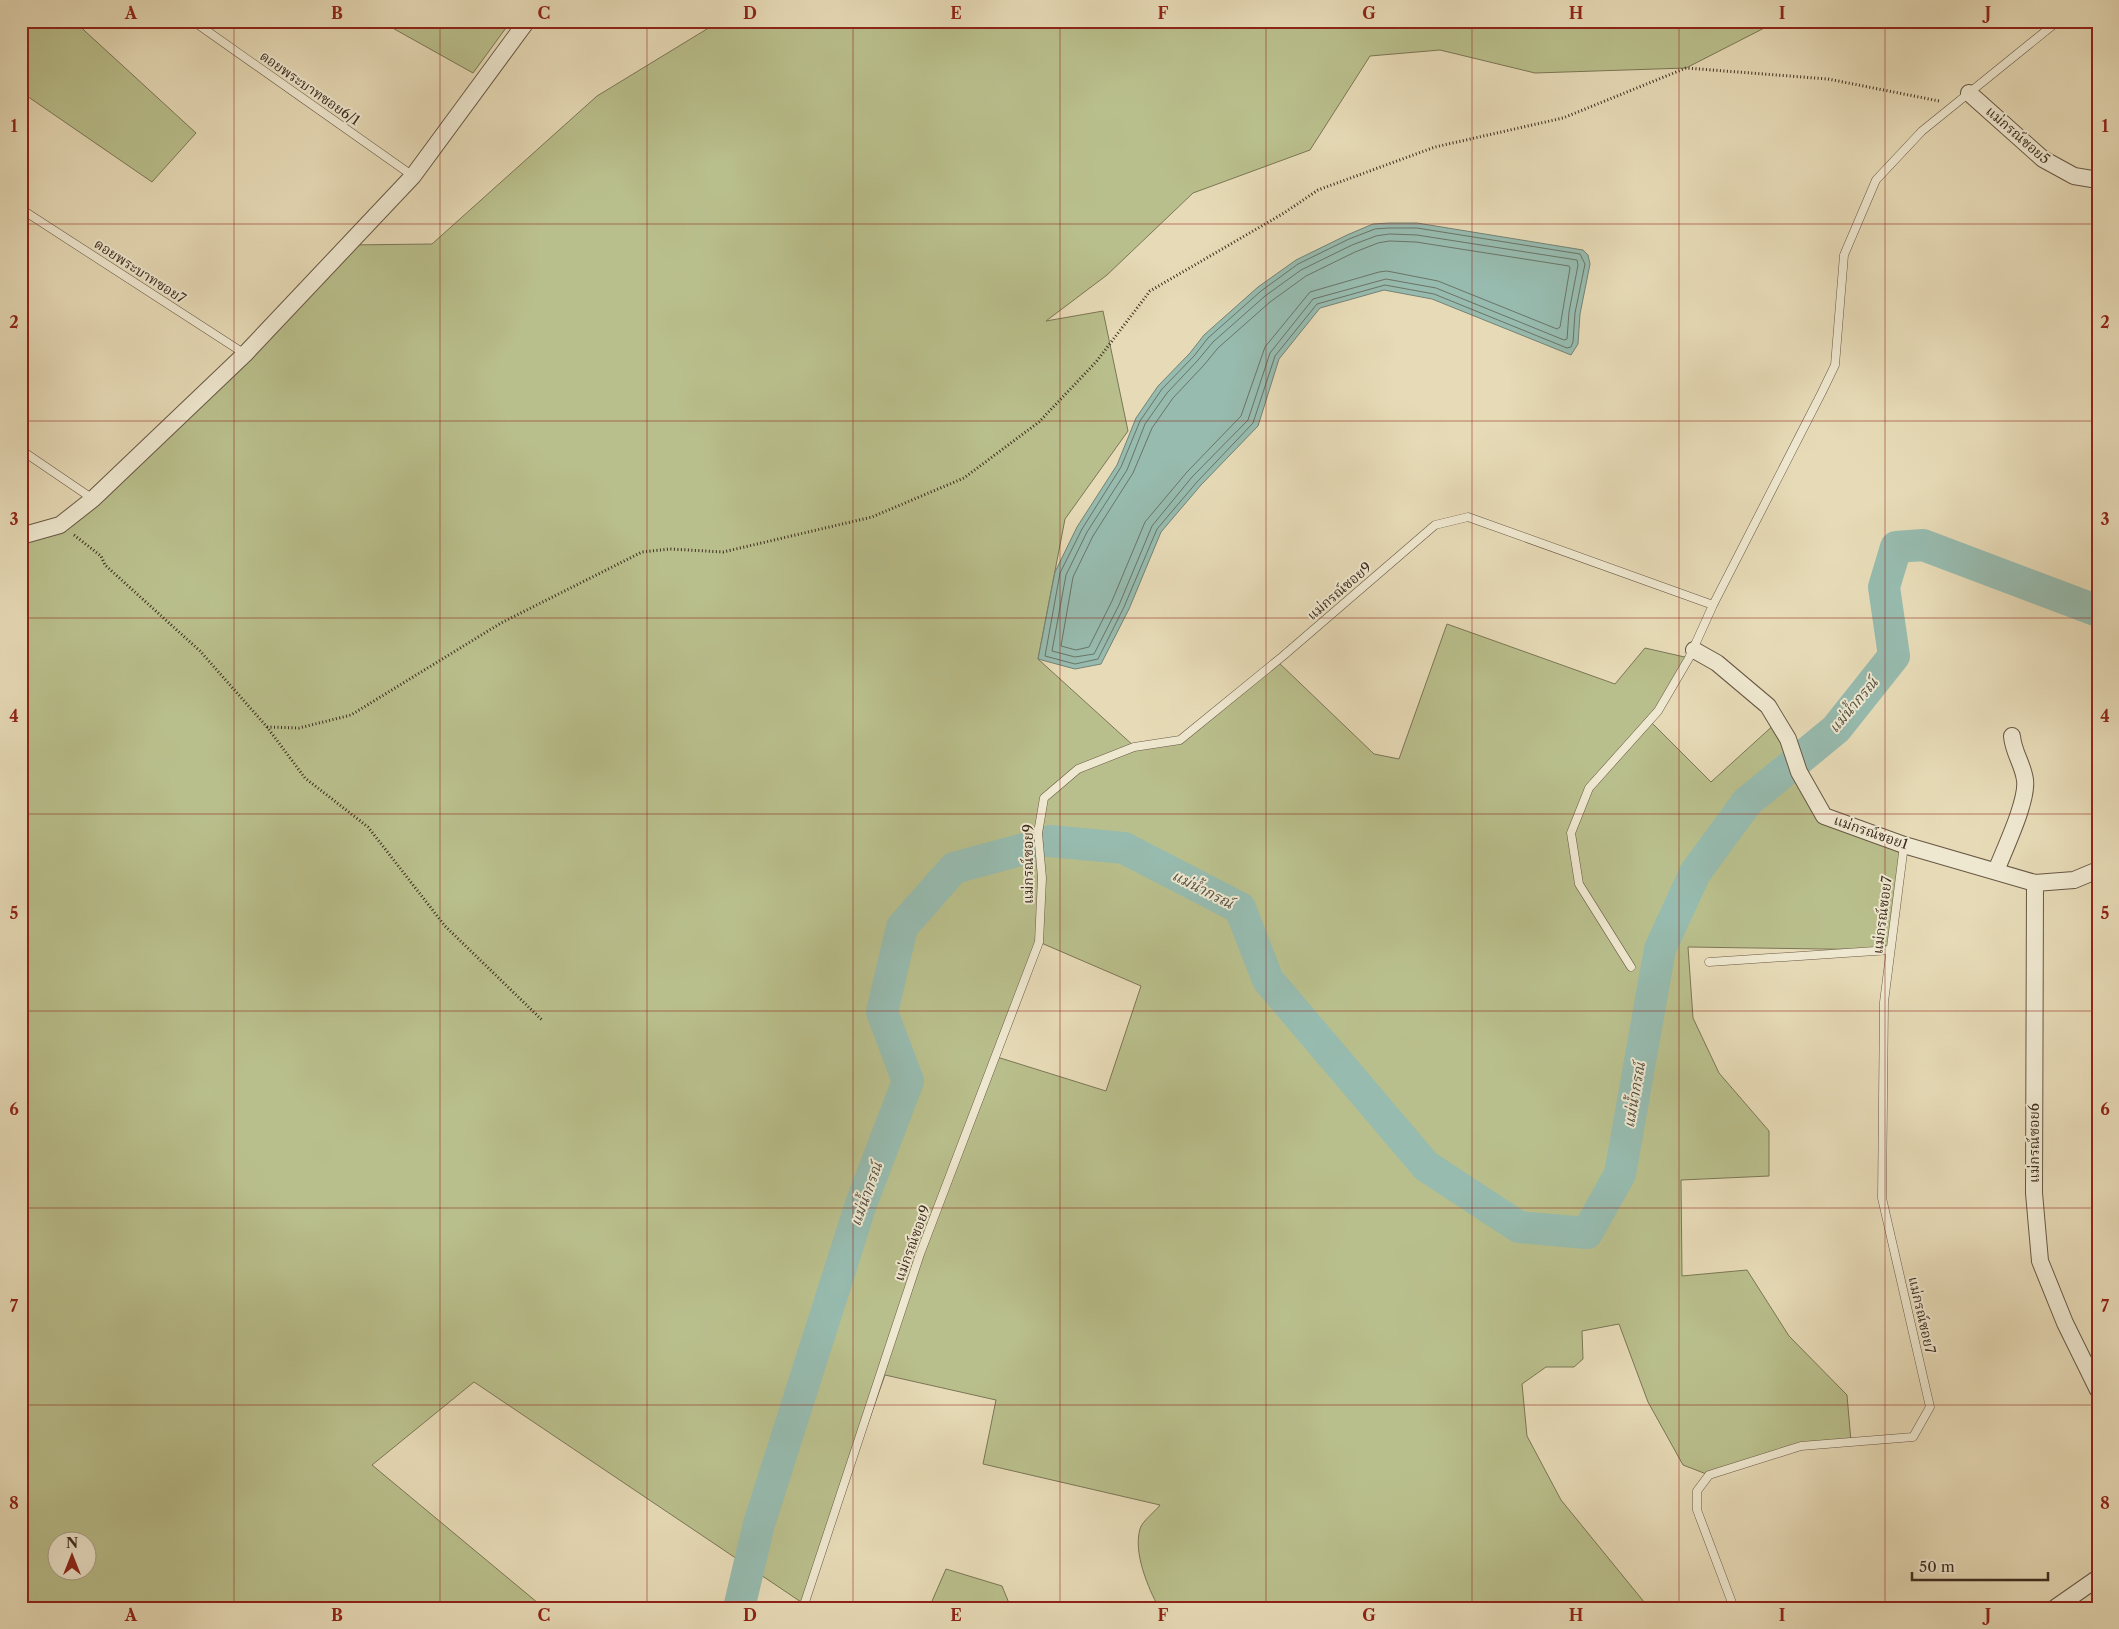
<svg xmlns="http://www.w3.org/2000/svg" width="2119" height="1629" font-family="'Libre Caslon Text','Noto Serif Thai',serif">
<rect width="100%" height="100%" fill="#e7dbb7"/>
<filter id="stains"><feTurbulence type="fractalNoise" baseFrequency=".004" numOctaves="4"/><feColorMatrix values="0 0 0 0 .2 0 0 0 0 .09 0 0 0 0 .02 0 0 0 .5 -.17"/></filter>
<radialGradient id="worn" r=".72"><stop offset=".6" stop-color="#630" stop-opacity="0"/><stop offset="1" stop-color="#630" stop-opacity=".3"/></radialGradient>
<path fill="#b9bf8c" stroke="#7b7656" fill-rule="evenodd" d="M21 21H74L196 133 152 182 24 94 21 96Z
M380 21H511L473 73Z
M720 21H1778L1686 68 1535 73 1440 50 1370 56 1310 150 1193 193 1107 275 1046 321 1103 311 1128 431 1065 519 1038 659 1135 747 1180 740 1277 661 1374 754 1399 759 1447 624 1615 684 1645 648 1689 658 1650 721 1711 782 1777 722 1822 818 1904 845 1890 950 1688 947 1693 1018 1719 1073 1769 1131V1176L1681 1180 1682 1276 1747 1270 1789 1336 1847 1395 1851 1442 1801 1446 1709 1475 1683 1465 1648 1402 1619 1324 1582 1331 1583 1359 1574 1367H1546L1522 1384 1527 1436 1561 1500 1649 1608H1159C1148 1588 1133 1552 1140 1529 1142 1521 1155 1512 1160 1505L983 1464 996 1400 885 1375 804 1604 474 1382 372 1465 544 1608H21V538L60 525 348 245 432 244 597 96ZM1039 942 1141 986 1106 1091 997 1057ZM58 1542H88V1572H58Z
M946 1569 1002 1586 1011 1608H929Z"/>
<path fill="#97bbaf" stroke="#738275" d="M1389 223H1417L1583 250 1588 255 1590 264 1580 314 1578 344 1571 355 1432 299 1384 290 1320 308 1279 359 1258 426 1201 485 1161 532 1129 609 1101 664 1075 669 1038 659 1055 572 1077 527 1117 465 1136 418 1158 386 1190 353 1204 335 1258 287 1296 260 1347 235 1373 224Z"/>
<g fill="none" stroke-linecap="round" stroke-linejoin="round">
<path stroke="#6a7467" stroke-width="1" d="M1389 228H1417L1580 254 1585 264 1575 313 1573 342 1571 347 1567 348 1434 294 1385 285 1317 304 1275 356 1253 423 1197 482 1157 529 1124 607 1098 659 1075 664 1045 656 1060 573 1082 529 1121 467 1140 421 1162 389 1194 356 1208 338 1261 291 1298 264 1349 239 1375 229Z
M1390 234 1417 235 1577 260 1578 265 1569 312 1567 339 1564 340 1436 288 1386 279 1313 299 1270 353 1248 420 1192 477 1152 526 1119 605 1094 654 1075 657 1052 651 1066 575 1087 532 1127 470 1145 424 1167 393 1198 360 1213 342 1265 296 1301 270 1352 245 1376 236Z
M1390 241 1416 242 1569 266 1570 268 1560 327 1557 329 1438 281 1387 271 1379 272 1310 292 1265 347 1241 416 1187 472 1145 522 1112 601 1089 647 1076 650 1061 646 1073 577 1093 536 1133 473 1152 428 1173 398 1204 365 1218 348 1270 302 1306 276 1355 252 1378 243Z"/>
<path stroke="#97bbaf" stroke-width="32" d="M1050 841 1124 848 1240 908 1268 980 1426 1166 1519 1227 1587 1233 1620 1174 1660 949 1695 873 1747 802 1836 729 1894 656 1884 587 1896 547 1923 545 2098 611
M739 1608 759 1524 861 1204 908 1081 882 1012 902 927 954 868 1024 849"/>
<defs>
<path id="service" d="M193 21 413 176
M21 209 245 354
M21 450 93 499
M1709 962 1890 950
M1631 967 1579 884 1571 833 1589 788 1658 711 1689 658 1713 605 1822 392 1835 365 1844 255 1876 180 1922 131 2058 21
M541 1606 544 1608
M803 1608 920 1254 1039 942 1042 878 1038 833 1044 798 1078 769 1134 747 1180 740 1283 656 1435 525 1468 517 1713 605
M1734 1608 1697 1510V1491L1709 1475 1801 1446 1913 1437 1930 1407 1882 1198 1884 1002 1904 845"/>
<path id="minor" d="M1969 93 2043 159 2074 176 2098 180
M21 536 60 525 93 499 245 354 413 176 527 21
M1694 650 1717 663 1768 706 1788 739 1799 772 1824 816 1904 845 2035 883 2074 880 2098 870
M1996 871C2004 850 2028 801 2025 780 2023 764 2013 752 2012 736
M2035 883 2034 1193 2040 1261 2065 1323 2098 1390
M2055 1608 2098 1578"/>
</defs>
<use href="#service" stroke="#685845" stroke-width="9"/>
<use href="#minor" stroke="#685845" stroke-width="18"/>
<path stroke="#3d2c1f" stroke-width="3" stroke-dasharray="1 2.5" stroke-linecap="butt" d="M74 535 101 556 105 565 200 651 267 727 305 778 368 827 445 926 542 1020
M267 727 299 728 351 715 501 623 642 552 670 549 723 552 872 517 964 478 1039 422 1096 362 1150 291 1284 213 1318 190 1435 147 1563 118 1686 68 1828 79 1939 101"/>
<use href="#service" stroke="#efe8d0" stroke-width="8"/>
<use href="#minor" stroke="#efe8d0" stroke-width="16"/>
</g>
<path fill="none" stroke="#8f2418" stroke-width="1" stroke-opacity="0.55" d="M234 21V1608M440 21V1608M647 21V1608M853 21V1608M1060 21V1608M1266 21V1608M1472 21V1608M1679 21V1608M1885 21V1608M21 224H2098M21 421H2098M21 618H2098M21 814H2098M21 1011H2098M21 1208H2098M21 1405H2098"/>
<g text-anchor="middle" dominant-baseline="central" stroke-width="4" stroke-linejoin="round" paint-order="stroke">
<g font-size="14" fill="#3d2c1f" stroke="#efe8d0">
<text transform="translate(310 88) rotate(35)">ดอยพระบาทซอย6/1</text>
<text transform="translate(2018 135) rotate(41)">แม่กรณ์ซอย5</text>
<text transform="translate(140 271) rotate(33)">ดอยพระบาทซอย7</text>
<text transform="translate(1339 591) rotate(-41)">แม่กรณ์ซอย9</text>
<text transform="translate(1871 832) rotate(19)">แม่กรณ์ซอย1</text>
<text transform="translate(1028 864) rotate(-90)">แม่กรณ์ซอย9</text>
<text transform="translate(1882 915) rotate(-83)">แม่กรณ์ซอย7</text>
<text transform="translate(2034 1143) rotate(-90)">แม่กรณ์ซอย6</text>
<text transform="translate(912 1243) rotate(-70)">แม่กรณ์ซอย9</text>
<text transform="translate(1922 1315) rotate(77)">แม่กรณ์ซอย7</text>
</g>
<g font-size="15" font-style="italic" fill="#545043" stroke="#efe8d0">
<text transform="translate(1853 705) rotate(-50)">แม่น้ำกรณ์</text>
<text transform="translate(1203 889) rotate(27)">แม่น้ำกรณ์</text>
<text transform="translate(1634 1095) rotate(-80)">แม่น้ำกรณ์</text>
<text transform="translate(866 1194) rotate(-70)">แม่น้ำกรณ์</text>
</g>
</g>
<rect width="2119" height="1629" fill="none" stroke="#e7dbb7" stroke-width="55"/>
<g transform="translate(72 1556)"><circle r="24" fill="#efe8d0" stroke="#a89d89"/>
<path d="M0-4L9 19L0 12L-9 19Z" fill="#8f2418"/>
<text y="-8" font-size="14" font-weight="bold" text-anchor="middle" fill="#3d2c1f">N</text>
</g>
<path d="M1912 1572v8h136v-8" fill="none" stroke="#3d2c1f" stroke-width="2.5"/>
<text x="1919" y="1572" font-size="15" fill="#3d2c1f" stroke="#efe8d0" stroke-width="4" paint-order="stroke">50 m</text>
<rect x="28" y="28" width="2064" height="1574" fill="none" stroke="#8f2418" stroke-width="2"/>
<g font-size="16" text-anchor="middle" font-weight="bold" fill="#8f2418">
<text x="131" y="19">A</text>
<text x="337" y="19">B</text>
<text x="544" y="19">C</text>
<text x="750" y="19">D</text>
<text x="956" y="19">E</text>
<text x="1163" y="19">F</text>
<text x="1369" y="19">G</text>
<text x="1576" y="19">H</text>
<text x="1782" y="19">I</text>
<text x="1988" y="19">J</text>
<text x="14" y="132">1</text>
<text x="2105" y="132">1</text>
<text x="14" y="328">2</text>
<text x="2105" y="328">2</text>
<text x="14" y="525">3</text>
<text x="2105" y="525">3</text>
<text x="14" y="722">4</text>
<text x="2105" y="722">4</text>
<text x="14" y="919">5</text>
<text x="2105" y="919">5</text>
<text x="14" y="1115">6</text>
<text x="2105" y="1115">6</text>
<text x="14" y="1312">7</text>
<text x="2105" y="1312">7</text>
<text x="14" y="1509">8</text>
<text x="2105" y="1509">8</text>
<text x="131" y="1621">A</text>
<text x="337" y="1621">B</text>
<text x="544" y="1621">C</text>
<text x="750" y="1621">D</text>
<text x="956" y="1621">E</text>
<text x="1163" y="1621">F</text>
<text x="1369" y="1621">G</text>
<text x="1576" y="1621">H</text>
<text x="1782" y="1621">I</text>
<text x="1988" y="1621">J</text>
</g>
<rect width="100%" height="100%" filter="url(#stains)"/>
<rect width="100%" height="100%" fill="url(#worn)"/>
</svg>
